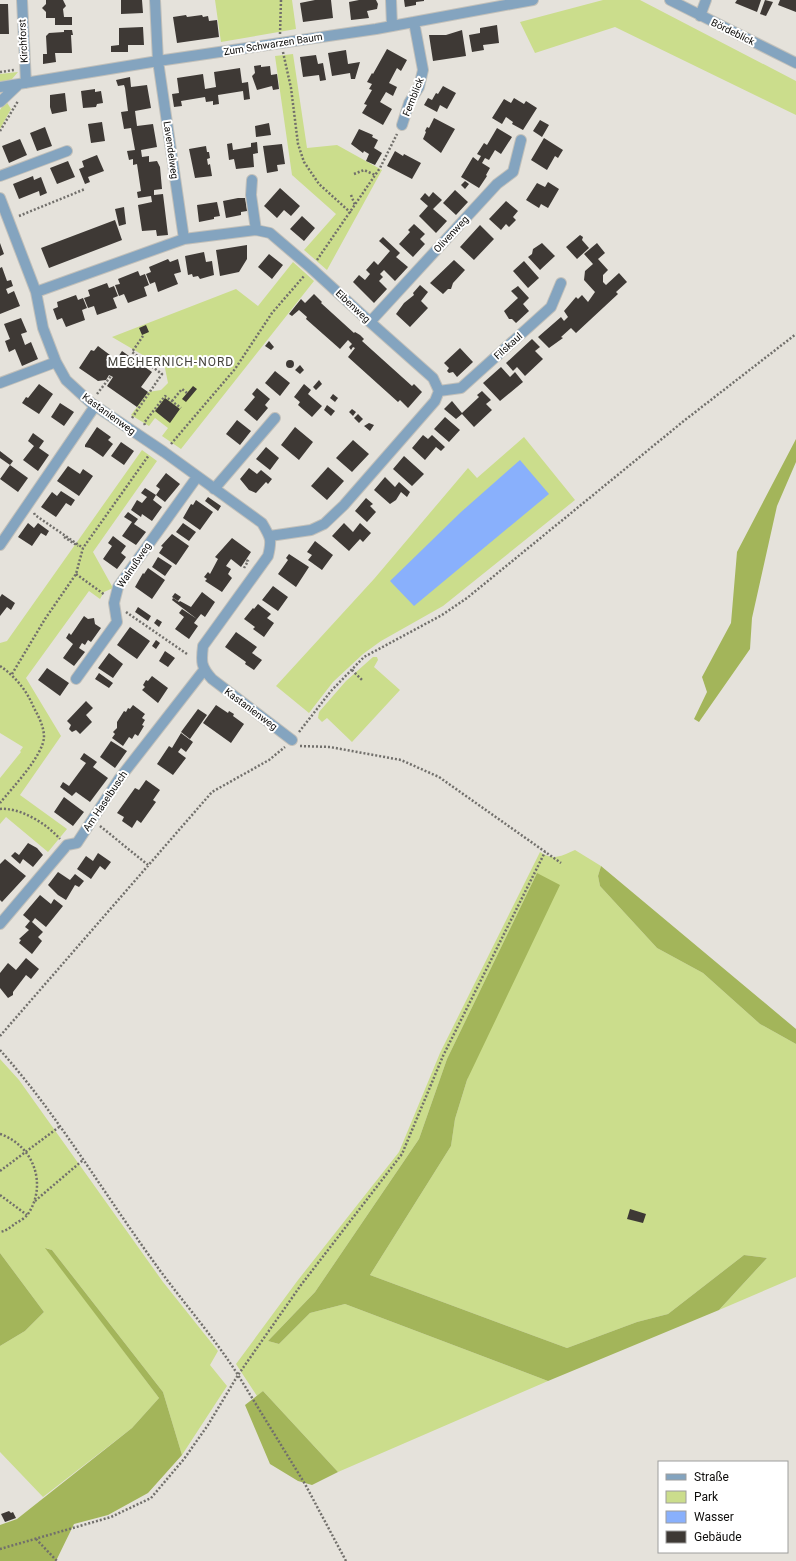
<svg xmlns="http://www.w3.org/2000/svg" width="796" height="1561" font-family="Roboto,sans-serif">
<rect width="100%" height="100%" fill="#e5e2db"/>
<path fill="#cbdd8c" d="M215 0H292L296 29 221 42Z
M603 0H640L796 81V115L615 27 535 53 520 22Z
M293 54 307 148 337 145 382 170 327 270 304 250 336 214 292 175 275 56Z
M18 72 12 79 0 83V74Z
M6 101 11 109 0 129V110Z
M293 262 314 281 181 449 162 436 168 428 155 418 149 426 131 415 148 392 161 390 168 383 165 368 112 337 236 289 258 306Z
M524 437 575 500 443 606 381 641 363 654 333 682 309 713 276 686 374 579 468 468 477 478Z
M142 450 157 461 93 552 113 588 104 592 100 599 89 591 26 678 61 736 20 795 67 829 48 852 6 817 0 824V778L21 752 20 751 23 747 0 733V643L7 641Z
M373 657H377L378 660 374 667 400 690 352 742 327 718 322 722 318 718 319 712 346 681Z
M575 850 601 866 598 876 600 886 657 948 703 973 760 1024 796 1044V1277L719 1310 767 1258 744 1255 668 1314 637 1322 567 1348 370 1275 451 1146 455 1119 467 1080 537 873 447 1059 419 1139 315 1292 268 1341 279 1344 310 1313 345 1304 548 1381 338 1472 263 1391 257 1396 236 1364 298 1280 399 1152 440 1053 540 852C553 861 562 856 575 850Z
M0 1059 19 1080 163 1282 218 1351 210 1365 227 1386 182 1455 163 1392 52 1250 46 1248 159 1398 132 1428 43 1497 0 1452V1346L25 1331 44 1312 0 1253Z"/>
<path fill="#a3b55a" d="M796 439V462L777 506 752 618 750 649 699 722 694 719 707 692 702 677 731 623 737 552Z
M601 866 796 1029V1044L760 1024 703 973 657 948 600 886 598 876Z
M537 873 560 885 467 1080 455 1119 451 1146 370 1275 567 1348 637 1322 668 1314 744 1255 767 1258 719 1310 548 1381 345 1304 310 1313 279 1344 268 1341 315 1292 419 1139 447 1059Z
M45 1248 52 1250 163 1392 182 1455 148 1493 108 1515 74 1524 56 1561H0V1525L17 1519 132 1428 159 1398Z
M0 1253 44 1312 25 1331 0 1346Z
M263 1391 338 1472 312 1485 298 1481 270 1464 245 1405Z"/>
<path fill="#89b0fc" d="M520 460 549 494 414 606 390 581 461 512Z"/>
<path fill="#3e3935" d="M46 0H63L66 6 63 9 64 17H72V25H55V18H46V12L42 8 46 4Z
M121 0H142L143 13 121 14Z
M315 0H331L333 18 303 22 300 3Z
M359 0H376L378 4 377 9 367 11 369 18 351 20 349 2Z
M404 0H424V1L416 2V5L405 7Z
M737 0H761L757 12 735 3Z
M765 0 773 2 766 16 760 14Z
M780 0H796V12L778 5Z
M0 4H8L9 34H0Z
M186 15 187 17 202 15 203 17 208 16 209 21 217 20 219 37 177 43 173 17Z
M497 25 499 43 483 45 484 50 472 52 469 35 480 33V28Z
M143 27 144 45H128V52H111V46L119 45V28Z
M64 30H72L73 35H71L72 53H55L56 62 43 64V54H47L46 36 49 33 64 32Z
M462 30 466 56 433 61 429 35H446Z
M387 49 407 60 401 71 397 68 389 83 397 87 393 96 386 92 380 102 392 109 383 125 362 113 367 105 364 104 372 90 369 89 372 84 367 82 372 73 373 74Z
M346 50 348 64 360 62 355 79H351L350 73 332 76 328 53Z
M316 55 318 64 323 63 326 80 320 81 319 75 303 77 300 57Z
M261 65V67L270 66 271 75 277 74 279 89 273 90 272 86 257 90 252 76 255 73 254 66Z
M240 68 242 83 248 82 250 99 244 100 243 91 218 95 219 104 213 105V101L206 102 205 97 181 101 182 106 174 107 172 94 179 93 177 78 203 74 205 89 216 87 214 72Z
M130 77 131 87 147 85 151 108 135 111 137 126 153 124 157 147 141 150 142 157 149 156V162L157 161 160 167 162 189 154 190V195L163 194 168 235 157 236 156 230 142 231 138 205 152 202 151 196 138 198 137 192 141 191 137 164 133 165V159L129 160 127 151 135 150 131 128 124 129 121 112 128 111 125 88 124 85 118 86 116 80Z
M443 86 456 93 447 109 440 105 437 112 424 105 428 98 432 100 436 93 438 94Z
M95 89V92L101 91 103 103 97 104 96 107 83 108 81 91Z
M65 93 67 111 52 114 50 107V95Z
M514 98 524 104 526 101 537 108 523 130 512 124 513 122 506 117 502 124 492 118 504 99 511 103Z
M434 118 455 129 441 153 423 139 426 132 425 131 427 127 429 128Z
M540 120 549 125 542 137 533 131Z
M102 122 105 141 91 143 88 124Z
M269 123 271 135 256 137 255 126Z
M45 127 52 146 37 151 30 133Z
M497 128 512 137 501 154 495 150 489 160 485 158 482 163 490 168 486 175 487 176 479 188 461 177 473 157 478 161 481 156 477 154 484 143 487 145Z
M359 129 373 135 372 137 378 140 374 148 382 153 375 165 366 161 369 154 364 151 363 153 351 144Z
M544 138 563 150 558 158 555 156 547 170 531 160Z
M20 139 27 155 9 163 2 146Z
M257 142 258 153 253 154 254 167 236 169 234 159 229 160 227 144 232 143 233 150 251 147V143Z
M282 144 285 164 277 165 278 171 267 173 263 146Z
M206 146 207 152H209L210 158 207 159 208 165 210 164 212 176 195 178 189 149Z
M395 151 403 156 404 154 421 163 412 179 387 166Z
M97 155 104 171 88 177 90 182 85 184 79 169 84 167 82 161Z
M68 161 75 177 57 184 50 168Z
M33 176 34 180 41 177 47 193 40 196 39 191 19 199 13 184Z
M465 181 469 184 465 189 461 185Z
M548 182 559 189 548 208 541 204 539 208 526 200 537 183 545 187Z
M280 188 300 206 291 216 284 210 277 218 264 206Z
M455 190 468 202 456 215 443 203Z
M433 192 442 200 433 209 447 221 436 233 419 216 428 206 420 199 425 193 429 197Z
M238 198H245L247 211 241 212V215L226 218 223 201Z
M506 201 518 211 513 217 516 220 509 227 506 224 501 230 489 219Z
M217 202 220 216 214 217V219L199 222 197 205Z
M124 207 126 224 119 226 115 209Z
M302 216 315 228 304 241 290 229Z
M115 220 122 240 49 268 41 248Z
M414 224 425 234 420 239 425 244 413 257 399 244 410 232 408 230Z
M480 225 494 239 474 260 460 247Z
M580 235 583 237 582 240 589 248 577 259 566 247Z
M383 237 400 253 396 257 408 267 395 281 384 270 380 274 383 277 379 281 387 289 374 303 353 282 359 275 365 280 370 274 366 270 374 261 378 265 390 251 379 241Z
M0 243 4 254 0 256Z
M542 243 555 256 540 270 528 257 532 254 533 249Z
M597 243 605 253 598 259 608 270 603 275V282L606 285 619 273 627 282 616 292 618 294 576 333 571 328 561 337 563 338 549 348 538 337 561 317 564 321 568 317 564 311 576 297 578 299 582 295 588 302 595 292 584 280 585 271 593 264 584 254Z
M247 245V259L239 272 220 276 216 250Z
M204 252 206 262 212 261 214 275 200 279 198 276 193 277 192 274 188 275 185 256Z
M269 254 283 265 272 279 258 267Z
M168 259 170 262 178 259 181 272 174 274 178 284 158 292 155 282 150 284 146 274 151 272 149 267Z
M454 260 465 270 453 283 451 289H448L443 294 430 283Z
M524 261 539 278 528 288 513 271Z
M2 267 7 281 11 280 13 286 6 289 8 294 14 291 20 306 0 314V268Z
M138 271 140 276 145 274 149 285 144 287 147 296 128 303 124 294 119 296 115 285 120 284 118 279Z
M107 283 109 288 114 286 118 296 113 298 117 308 97 315 94 306 88 308 84 298 90 296 88 290Z
M420 285 428 292 421 301 428 308 410 327 396 314 404 303 414 295 413 293Z
M518 286 529 298 523 304 529 311 516 323 512 319H509L504 311 518 298 511 291Z
M314 294 322 302 321 303 354 333 355 332 360 335 364 339 362 341 412 386 414 384 422 392 408 408 400 400 398 402 348 357 355 348 353 347 351 350 349 347 352 344 348 340 340 349 306 319 307 317 299 310 292 316 289 314 301 299 305 303Z
M76 295 78 300 83 298 87 308 82 310 85 320 66 327 62 318 57 320 53 309 58 307 57 302Z
M21 318 27 332 21 334 25 345 31 342 38 359 22 366 15 349 9 352 5 341 10 339 4 324Z
M146 325 149 332 142 335 139 328Z
M532 339 540 347 535 351 543 359 525 376 517 367 513 371 506 363Z
M269 341 274 347 271 350 265 346Z
M98 346 110 355 106 360 113 365 122 351 152 372 141 387 148 392 137 407 107 386 113 377 109 375 106 380 98 381 79 368 91 350 94 351Z
M460 348 473 362 457 377 453 372 449 373 447 371 449 368 444 363Z
M286 364a4 4 0 1 1 8 0a4 4 0 1 1-8 0Z
M300 365 304 370 300 374 295 370Z
M501 367 510 377 515 372 523 382 500 401 483 383Z
M275 371 290 383 280 396 265 383Z
M319 380 322 384 316 390 313 387Z
M39 384 53 394 39 414 22 403 26 397 28 398Z
M304 384 311 390 308 394 322 406 312 417 298 405 300 402 294 397Z
M193 386 197 389 186 402 182 399Z
M257 388 270 399 265 405 268 408 257 421 244 410 255 397 252 394Z
M482 391 491 400 486 404 492 410 474 427 462 414 456 419 444 409 452 401 462 413 479 397 477 395Z
M333 394 338 398 335 402 330 398Z
M165 398 180 409 170 423 155 411Z
M60 403 74 412 64 426 51 417Z
M327 405 335 411 331 416 324 410Z
M352 409 356 412 353 416 349 412Z
M358 414 363 419 359 423 354 418Z
M445 417 460 430 449 442 434 429Z
M237 420 251 431 240 445 226 434Z
M369 423 374 425 370 431 364 426Z
M97 427 111 437 108 440 113 444 103 457 90 448 85 447V445Z
M295 427 313 442 299 460 281 445Z
M33 433 44 441 39 448 49 455 38 471 23 460 34 446 28 441Z
M423 435 428 439 432 435 445 447 441 451 436 447 425 460 412 448Z
M353 440 369 454 352 472 336 458Z
M121 442 134 451 124 465 111 456Z
M266 447 279 458 270 470 256 459Z
M0 451 13 461 10 465 28 478 18 492 0 479 10 465 0 458Z
M404 456 424 474 412 486 393 469Z
M68 466 80 474 83 469 93 476 79 496 57 481Z
M328 467 344 481 327 500 311 486Z
M249 468 257 474 261 470 272 479 268 484 266 482 256 493 249 490 240 479Z
M166 473 180 484 165 502 156 495 160 489 156 486Z
M385 477 395 487 399 482 410 492 407 497 401 492 396 500 390 504 374 490Z
M145 488 156 495 153 500 162 507 152 521 142 514 141 517 131 510 137 500 142 503 147 497 141 493Z
M61 491 75 500 71 506 66 503 56 517 41 507 52 492 57 496Z
M208 497 221 506 218 511 205 501Z
M366 498 373 504 370 506 376 512 367 522 355 511Z
M196 500 213 512 200 530 183 518 191 504 193 505Z
M128 512 138 519 134 524 146 532 136 545 122 536 132 522 124 517Z
M28 523 34 528 38 523 49 531 46 536 41 533 32 546 18 537Z
M183 523 196 532 189 541 176 532Z
M344 523 353 532 360 523 371 533 363 542 360 539 349 551 332 536Z
M172 534 189 546 176 565 159 553 163 547 161 546Z
M113 536 126 546 121 553 126 557 117 569 103 559 112 546 108 543Z
M232 538 251 552 241 567 231 559 226 566 231 569 228 574 232 578 222 592 205 581 207 579 204 577 208 572 210 574 218 559 215 557Z
M315 541 333 555 322 570 308 560 312 555 307 552Z
M289 554 309 567 296 587 278 574 288 560 286 558Z
M158 557 172 566 165 576 152 567Z
M148 568 165 580 152 599 135 587 143 573 144 574Z
M273 586 288 597 278 611 262 600Z
M202 592 215 602 205 617 201 614 197 619 172 600 173 598 179 602 180 601 191 607Z
M175 593 181 597 178 601 172 597Z
M2 594 15 603 11 610 7 607 0 616V597Z
M258 604 271 614 267 618 274 623 264 637 253 629 255 627 244 619 253 608 254 609Z
M138 607 151 616 148 621 135 612Z
M182 609 197 619 194 623 198 626 189 639 175 629 184 617 179 613Z
M84 616 88 619 94 618 95 624 101 628 91 642 88 640 85 645 82 643 79 648 85 652 74 666 63 658 73 644 66 638 69 633 71 635Z
M157 619 162 622 159 627 154 623Z
M130 627 150 641 137 659 117 645Z
M236 632 257 647 252 653 262 660 254 670 245 664 246 662 225 647Z
M156 640 160 643 156 649 152 646Z
M165 651 175 658 168 667 159 661Z
M109 653 123 664 113 678 98 668Z
M47 668 69 683 60 696 38 680Z
M99 673 113 683 109 688 95 679Z
M152 676 168 688 158 703 142 690 145 687 143 685 146 680 148 681Z
M86 701 93 708 86 715 92 722 80 734 76 730 72 732 69 729 71 725 67 721Z
M133 705 145 714 142 718 145 720 142 725 144 726 138 736 135 734 132 739 129 737 123 746 112 738 115 734 113 732 117 728V722L124 711 126 712 128 708 130 709Z
M216 705 228 713 229 711 234 714 233 716 244 724 231 743 203 723Z
M198 709 207 715 190 739 181 732Z
M181 733 193 742 186 752 181 748 178 752 186 758 173 775 157 764 169 746 172 748Z
M111 741 127 751 115 768 100 757Z
M84 753 97 762 93 767 108 778 90 802 76 792 72 796 60 787 63 782 69 786 86 763 80 759Z
M146 780 160 790 153 800 156 802 141 823 137 820 132 828 122 821 124 817 117 813 135 788 139 790Z
M64 797 84 812 73 826 54 812Z
M28 843 37 848 43 855 33 867 23 859 20 864 11 856 15 852 19 855Z
M98 853 111 862 105 870 100 866 91 879 77 869 86 856 93 861Z
M5 859 26 876 2 902 0 900V864Z
M58 872 70 880 75 874 84 881 79 887 75 885 66 900 58 895 48 885Z
M40 895 51 904 54 899 63 906 46 927 35 918 32 922 43 932 38 937 42 941 32 954 19 943 21 940 19 939 29 930 25 927 30 921 23 915Z
M26 958 39 969 31 979 26 975 13 992V995L8 998 0 988V973L8 963 16 970Z
M630 1209 646 1214 643 1223 627 1219Z
M9 1511 11 1513 13 1512 16 1518 5 1522 1 1514Z"/>
<g fill="none" stroke-linecap="round" stroke-linejoin="round">
<defs>
<path id="street" d="M22 0 26 83
M155 0 158 61 184 239
M391 0 392 26
M670 0 796 63
M700 16 706 0
M0 87 158 61 376 29 533 0
M0 102 19 84
M402 125 409 103 419 87 423 70 414 22
M0 176 67 151
M252 180 251 195 256 230
M0 198 36 292 43 328 56 362 66 380 91 403 164 452 262 523C271 538 272 540 268 556L203 646C201 662 201 667 212 679L292 740
M36 292 184 239 256 230 270 233 311 268 370 322 433 378 439 391 435 401 344 505 324 524 311 530 270 536
M370 322 497 184 513 172 521 140
M0 383 56 362
M439 391 461 388 551 307 561 283
M214 489 275 418
M0 545 95 406
M76 679 117 622 114 603 118 587 197 477
M0 924 67 845 77 843 119 779 204 670"/>
</defs>
<use href="#street" stroke="#c2c0ba" stroke-width="12"/>
<path stroke="#716f6b" stroke-width="2.5" stroke-dasharray="2 2" stroke-linecap="butt" d="M280 34 281 0
M283 52 291 88 298 144 304 162 319 184 351 213
M0 72 14 70
M0 131 18 101
M354 174 364 170 375 175
M351 195 355 205
M19 216 85 189
M317 260 380 168 397 134
M97 394 111 376
M172 401 182 389 187 393
M132 418 162 374 132 352 143 336
M145 425 144 423 165 396 181 408
M171 444 235 369 272 313 304 276
M34 513 35 515 83 548
M64 537 78 546
M244 568 248 561 246 560
M76 574 105 595
M126 612 187 654
M0 666C16 677 27 691 34 708 39 717 44 727 44 737 43 756 12 788 0 803
M352 670 362 680
M12 674 45 619 76 574 83 548 149 455
M299 732 331 691 364 657 442 615 467 598 685 420 796 334
M300 746 330 747 401 760 439 777 561 863
M0 809C20 807 47 824 60 839
M100 826 148 865
M0 1036 212 792 269 760 285 747
M0 1050C57 1114 101 1189 151 1258 179 1298 212 1334 238 1375L208 1425 184 1459 151 1498 111 1517 0 1549
M0 1134C33 1145 48 1184 28 1214 25 1218 20 1221 16 1223 11 1227 6 1231 0 1232
M0 1171 59 1127
M0 1195 27 1215
M35 1201 83 1160
M36 1539 57 1561
M346 1561 305 1484 238 1375 301 1285 402 1154 443 1056 545 852"/>
<use href="#street" stroke="#84a4bf" stroke-width="10"/>
</g>
<g text-anchor="middle" dominant-baseline="central" stroke-width="4" stroke-linejoin="round" paint-order="stroke">
<g font-size="10" fill="#0d0c0a" stroke="#fff">
<text transform="translate(733 32) rotate(26)">Bördeblick</text>
<text transform="translate(23 41) rotate(-93)">Kirchforst</text>
<text transform="translate(273 44) rotate(-9)">Zum Schwarzen Baum</text>
<text transform="translate(413 97) rotate(-68)">Fernblick</text>
<text transform="translate(171 150) rotate(82)">Lavendelweg</text>
<text transform="translate(451 234) rotate(-47)">Olivenweg</text>
<text transform="translate(353 306) rotate(43)">Eibenweg</text>
<text transform="translate(508 346) rotate(-42)">Filskaul</text>
<text transform="translate(109 414) rotate(36)">Kastanienweg</text>
<text transform="translate(134 565) rotate(-56)">Walnußweg</text>
<text transform="translate(251 709) rotate(37)">Kastanienweg</text>
<text transform="translate(105 801) rotate(-56)">Am Haselbusch</text>
</g>
<g font-size="12" letter-spacing="1" fill="#44423c" stroke="#fff">
<text x="171" y="362">MECHERNICH-NORD</text>
</g>
</g>
<rect x="658" y="1461" width="130" height="92" fill="#ffffff" stroke="#9e9e9d"/>
<rect x="666" y="1474" width="20" height="6" fill="#84a4bf" stroke="#9e9e9d"/>
<text x="694" y="1481" font-size="12" fill="#0d0c0a">Straße</text>
<rect x="666" y="1491" width="20" height="12" fill="#cbdd8c" stroke="#9e9e9d"/>
<text x="694" y="1501" font-size="12" fill="#0d0c0a">Park</text>
<rect x="666" y="1511" width="20" height="12" fill="#89b0fc" stroke="#9e9e9d"/>
<text x="694" y="1521" font-size="12" fill="#0d0c0a">Wasser</text>
<rect x="666" y="1531" width="20" height="12" fill="#3e3935" stroke="#9e9e9d"/>
<text x="694" y="1541" font-size="12" fill="#0d0c0a">Gebäude</text>
</svg>
